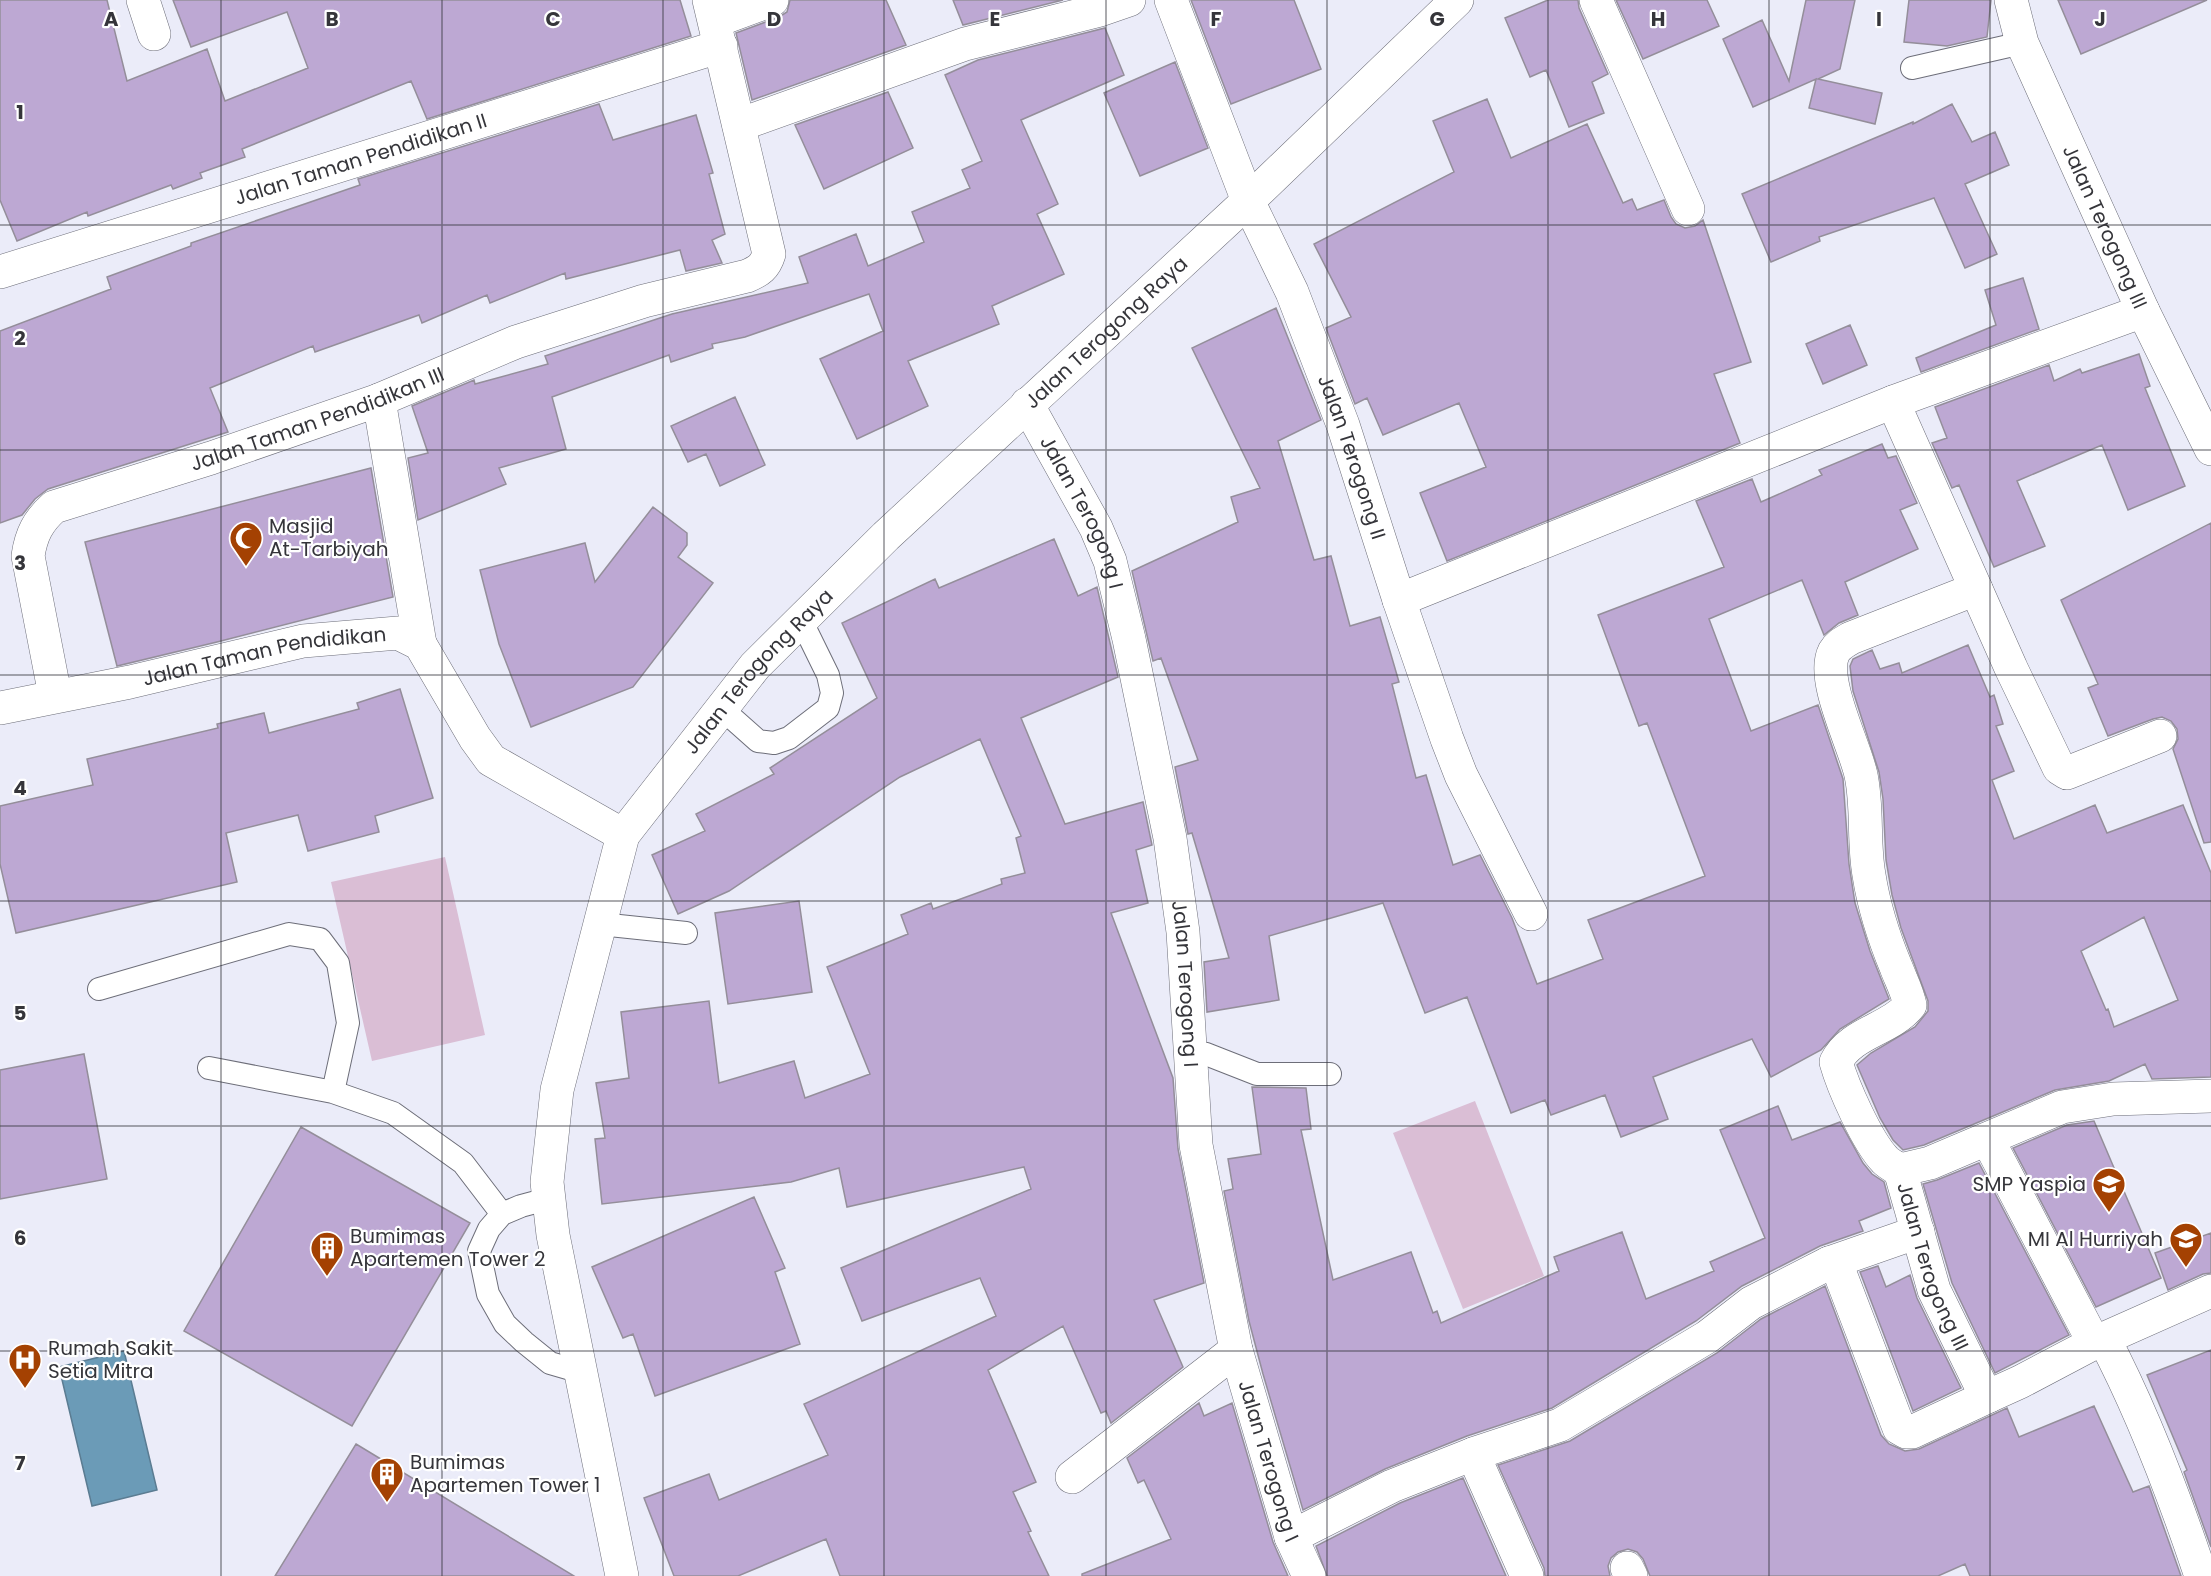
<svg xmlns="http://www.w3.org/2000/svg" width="2211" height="1576" font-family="Poppins,sans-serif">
<rect width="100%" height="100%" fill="#ebecf9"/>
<path fill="#dabed5" d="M445 857 485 1035 372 1061 331 882Z
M1475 1101 1544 1276 1463 1309 1393 1133Z"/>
<path fill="#6b9bb7" stroke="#5b7c92" stroke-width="1.5" d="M124 1351 157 1490 92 1506 59 1367Z"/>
<path fill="#bda8d3" stroke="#948e9a" stroke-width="1.5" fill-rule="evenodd" d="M0 0H107L127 81 207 49 225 101 308 68 287 12 191 47 173 0H680L691 36 427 119 411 81 242 149 245 157 200 173 202 178 173 189 171 185 88 216 87 212 17 241 0 200Z
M790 0H886L906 45 752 100 736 33 779 17 787 12Z
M953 0H1063L963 25Z
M1191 0H1294L1321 69 1231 104Z
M1548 0H1578L1579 8 1608 74 1592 82 1604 113 1569 127 1546 70 1530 77 1505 18Z
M1616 0H1707L1719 26 1643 59Z
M1806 0H1855L1840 69 1818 79 1882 93 1875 124 1809 108 1816 79 1753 107 1723 39 1762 20 1789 81Z
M1909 0H1991L1987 37 1947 46 1904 42Z
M2058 0H2207L2081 54Z
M1105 28 1124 75 1021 120 1058 204 1037 214 1064 274 992 306 999 324 908 361 928 406 857 439 820 359 883 331 869 294 745 337 712 344 713 348 671 362 669 355 552 397 566 449 499 468 506 484 418 520 408 458 428 453 412 406 474 380 475 384 548 364 545 356 672 314 808 283 799 257 856 234 868 266 924 242 912 212 970 188 962 170 982 161 945 75 978 60Z
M1175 62 1208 148 1140 176 1104 93Z
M888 92 913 148 824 189 795 125Z
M1487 99 1511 158 1587 124 1623 203 1632 199 1637 210 1664 200 1671 217 1676 224 1685 228 1695 226 1703 220 1751 362 1714 374 1740 443 1447 561 1420 493 1486 467 1459 403 1383 435 1367 398 1355 404 1326 328 1351 317 1314 244 1454 172 1433 121Z
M599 104 613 140 696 115 713 173 709 174 725 234 712 240 722 263 686 271 680 250 566 279 565 273 490 303 487 295 422 323 419 315 315 352 313 346 210 388 228 432 48 489 35 499 22 515 0 523V331L111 289 107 277 191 246V243L360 185 358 179Z
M1952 104 1972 142 1995 132 2009 165 1965 184 1997 254 1965 268 1934 198 1819 237 1820 241 1771 262 1742 194 1913 122V124Z
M2023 278 2039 329 1921 372 1916 358 1996 325 1985 290Z
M1276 308 1321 420 1278 441 1314 560 1331 556 1350 626 1380 617 1399 682 1392 684 1416 778 1426 775 1453 865 1480 855 1512 918 1537 984 1603 959 1588 920 1705 876 1647 723 1639 726 1598 615 1724 567 1696 501 1752 479 1761 502 1822 475 1819 470 1882 444 1888 458 1896 456 1917 503 1900 510 1918 549 1845 582 1858 615 1839 623 1824 635 1802 580 1709 619 1751 731 1818 705 1843 779 1849 864 1855 903 1870 951 1889 999 1840 1029 1821 1050 1771 1077 1752 1039 1653 1077 1668 1119 1621 1137 1605 1095 1551 1115 1545 1100 1511 1113 1467 997 1425 1013 1383 903 1269 936 1279 1000 1207 1012 1204 962 1229 958 1192 833 1188 834 1175 767 1198 760 1161 658 1153 661 1132 571 1238 522 1231 497 1260 488 1192 348Z
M1850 325 1867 365 1823 384 1806 344Z
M2139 354 2150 386 2145 388 2185 486 2128 510 2102 445 2017 481 2045 546 1994 567 1959 485 1952 488 1932 443 1947 438 1935 407 2049 365 2054 381 2080 369 2082 373Z
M735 397 765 465 720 486 706 454 688 462 671 426Z
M371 468 393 597 217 642 117 666 85 542Z
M653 507 687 533V545L678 557 713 583 633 687 531 727 499 644 480 570 585 543 595 582Z
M2211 523V842L2204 843 2173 749 2178 739 2177 729 2171 721 2162 717 2153 719 2108 736 2088 688 2098 684 2061 600Z
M1054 539 1078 596 1097 587 1118 677 1021 718 1065 824 1143 802 1152 845 1136 850 1148 903 1111 913 1173 1078 1178 1149 1204 1283 1154 1300 1183 1367 1111 1423 1106 1411 1101 1413 1063 1326 988 1370 1036 1482 1013 1492 1031 1531 1028 1532 1049 1576H840L826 1539 738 1576H674L644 1498 709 1474 719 1500 828 1455 804 1404 996 1316 980 1278 862 1321 841 1268 1031 1189 1024 1167 847 1207 839 1168 791 1182 602 1204 595 1139 605 1138 596 1083 629 1078 621 1012 709 1001 719 1083 794 1061 805 1098 870 1074 827 967 908 934 901 915 931 903 933 909 1002 884 1001 879 1025 873 1016 838 1021 836 980 739 900 777 729 891 678 914 652 855 705 831 696 814 774 774 770 768 877 698 842 623 935 579 939 588Z
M1968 645 1990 697 1994 695 2003 724 1996 726 2014 771 1992 780 2014 839 2095 805 2107 833 2183 805 2211 873V1077L2152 1079 2145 1064 2109 1081 2055 1090 1924 1145 1903 1150 1893 1140 1880 1118 1857 1065 1871 1053 1915 1027 1928 1011V1001L1901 928 1892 895 1886 860 1883 799 1879 772 1853 691 1850 666 1853 659 1872 650 1880 669 1899 663 1902 673ZM2144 917 2178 1000 2114 1027 2108 1009 2106 1010 2081 951Z
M400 689 433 798 375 816 379 832 308 851 298 815 226 833 237 882 16 933 0 864V806L93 785 87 759 218 728 217 724 264 713 269 733 359 709 357 703Z
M799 901 812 992 728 1004 715 913Z
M84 1054 107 1179 0 1199V1070Z
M1252 1087 1306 1088 1311 1129 1301 1130 1333 1280 1411 1252 1433 1313 1437 1311 1441 1323 1559 1271 1554 1257 1622 1232 1646 1299 1714 1271 1710 1262 1765 1238 1720 1130 1778 1106 1792 1140 1840 1122 1863 1163 1872 1174 1884 1182 1891 1208 1859 1221 1863 1231 1820 1246 1742 1286 1696 1321 1552 1408 1467 1436 1385 1469 1303 1510 1263 1374 1249 1321 1224 1191 1233 1189 1228 1159 1261 1154Z
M2094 1121 2161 1278 2096 1307 2013 1148 2067 1125Z
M301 1127 470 1223 352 1426 184 1331Z
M1979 1163 2069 1335 1995 1373 1952 1283 1923 1184 1937 1180Z
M754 1197 785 1268 775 1272 800 1344 655 1396 633 1334 623 1338 592 1267Z
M2211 1233V1273L2203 1274 2168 1290 2155 1253Z
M1878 1266 1886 1287 1910 1275 1917 1298 1961 1388 1913 1411 1860 1272Z
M1825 1286 1881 1435 1889 1444 1905 1451 1919 1449 2007 1408 2019 1437 2094 1406 2133 1492 2149 1486 2181 1576H1970L1965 1564 1938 1576H1650L1643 1559 1637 1552 1628 1549 1618 1552 1611 1558 1608 1566 1610 1576H1545L1544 1568 1498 1465 1570 1441 1717 1353 1761 1319Z
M2211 1350V1547L2184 1472 2187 1470 2147 1375Z
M1199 1403 1204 1416 1232 1403 1273 1542 1288 1576H1082V1574L1171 1539 1144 1480 1138 1483 1127 1458Z
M356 1444 574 1576H275Z
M1463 1478 1506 1576H1327L1316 1546 1400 1503Z"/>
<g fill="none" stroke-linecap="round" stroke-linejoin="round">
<defs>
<path id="lane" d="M1912 68 2022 43
M722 709 758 741 774 743 789 738 828 708 832 693 828 675 801 620
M600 924 686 933
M99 989 289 934 320 939 338 963 348 1023 333 1092
M1190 1052 1206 1054 1257 1074H1330
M209 1068 333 1092 393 1113 463 1163 502 1214
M547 1199 521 1206 502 1214 489 1229 479 1251 488 1294 505 1324 524 1342 550 1363 581 1372"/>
<g id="street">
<path d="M143 0 154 34"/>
<path id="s1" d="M1171 0 1248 201 1292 292 1343 425 1399 600 1447 739 1461 775 1531 914"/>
<path d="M1596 0 1688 209"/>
<path id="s2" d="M2011 0 2022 43 2143 311 2211 449"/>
<path d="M715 21 772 0"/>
<path d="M739 125 965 44 1100 10 1129 0"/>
<path id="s3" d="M0 272 721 46"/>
<path d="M379 400 420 644"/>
<path d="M1893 402 2011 668 2059 768 2067 773 2160 736"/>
<path id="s4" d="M1027 404 1096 528 1110 561 1129 639 1170 838 1183 932 1196 1145 1236 1350 1291 1537 1309 1576"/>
<path d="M1399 600 1893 402 2143 311"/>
<path id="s5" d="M55 695 28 556C31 535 38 521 54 507L211 458 379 400 516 342 644 301 747 276C759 271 765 267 769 254L709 0"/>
<path d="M1988 1140 2094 1343"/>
<path d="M1900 1170C1895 1167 1889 1164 1885 1160 1867 1141 1843 1087 1836 1062 1851 1032 1890 1030 1910 1005 1907 991 1901 980 1896 967 1884 938 1874 907 1869 875 1863 842 1868 808 1861 775 1855 746 1820 679 1834 652 1838 645 1844 642 1851 638L1976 589"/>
<path id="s6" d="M1900 1170 1934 1290 1982 1388 1989 1396 2020 1382 2094 1343 2211 1291"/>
<path d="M1900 1170 1930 1163 2062 1107 2113 1099 2211 1096"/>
<path d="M1829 1263 1918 1232"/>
<path d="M2104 1339C2144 1415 2174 1495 2201 1576"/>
<path d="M1473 1454 1527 1576"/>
<path d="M1072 1477 1236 1350"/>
<path d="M1291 1537 1392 1486 1473 1454 1560 1425 1707 1337 1751 1303 1829 1263 1838 1268 1899 1428 1906 1432H1912L1989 1396"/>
<path d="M1627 1568 1631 1576"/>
</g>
<g id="secondary">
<path id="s7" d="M0 708 130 682 303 641 398 633 420 644 475 738 491 760 623 835"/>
<path id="s8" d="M622 1576 553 1235 547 1182 557 1090 623 835 755 666 886 536 1248 201 1457 0"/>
</g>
</defs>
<use href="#lane" stroke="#6d6e79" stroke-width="24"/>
<use href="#street" stroke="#6d6e79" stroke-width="34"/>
<use href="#secondary" stroke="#6d6e79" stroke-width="34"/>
<use href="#lane" stroke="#fff" stroke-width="22"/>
<use href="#street" stroke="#fff" stroke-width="33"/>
<use href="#secondary" stroke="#fff" stroke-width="33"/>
</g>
<path fill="none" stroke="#35353a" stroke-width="1.5" stroke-opacity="0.55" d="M221 0V1576M442 0V1576M663 0V1576M884 0V1576M1106 0V1576M1327 0V1576M1548 0V1576M1769 0V1576M1990 0V1576M0 225H2211M0 450H2211M0 675H2211M0 901H2211M0 1126H2211M0 1351H2211"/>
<defs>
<symbol id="mosque-pin" viewBox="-11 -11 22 30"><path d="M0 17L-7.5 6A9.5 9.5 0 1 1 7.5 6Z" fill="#a44102" stroke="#fff"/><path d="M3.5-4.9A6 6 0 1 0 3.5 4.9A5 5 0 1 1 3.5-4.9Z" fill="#fff"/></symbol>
<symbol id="school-pin" viewBox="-11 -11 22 30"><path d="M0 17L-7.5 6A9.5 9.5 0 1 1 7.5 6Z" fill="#a44102" stroke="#fff"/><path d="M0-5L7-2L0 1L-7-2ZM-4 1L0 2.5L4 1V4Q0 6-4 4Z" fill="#fff"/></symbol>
<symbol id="building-pin" viewBox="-11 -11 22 30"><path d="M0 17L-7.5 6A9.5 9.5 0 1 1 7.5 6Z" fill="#a44102" stroke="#fff"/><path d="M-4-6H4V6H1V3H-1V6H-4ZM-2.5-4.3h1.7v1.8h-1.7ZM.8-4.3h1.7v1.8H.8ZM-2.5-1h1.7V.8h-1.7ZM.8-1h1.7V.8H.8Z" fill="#fff"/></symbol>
<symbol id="hospital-pin" viewBox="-11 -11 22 30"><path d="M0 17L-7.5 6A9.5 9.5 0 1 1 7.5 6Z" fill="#a44102" stroke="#fff"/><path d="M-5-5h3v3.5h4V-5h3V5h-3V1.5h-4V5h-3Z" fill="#fff"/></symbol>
</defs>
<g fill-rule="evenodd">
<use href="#mosque-pin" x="227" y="519" width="38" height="52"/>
<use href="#school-pin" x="2090" y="1165" width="38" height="52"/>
<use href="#school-pin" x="2167" y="1220" width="38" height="52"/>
<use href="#building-pin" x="308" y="1229" width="38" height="52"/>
<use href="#hospital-pin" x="6" y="1341" width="38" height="52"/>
<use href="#building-pin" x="368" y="1455" width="38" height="52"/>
</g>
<g text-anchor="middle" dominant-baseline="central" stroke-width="4.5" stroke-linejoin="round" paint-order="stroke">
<g font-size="20" fill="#35353a" stroke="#fff">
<text stroke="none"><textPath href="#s3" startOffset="378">Jalan Taman Pendidikan II</textPath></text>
<text stroke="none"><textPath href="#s2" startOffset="246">Jalan Terogong III</textPath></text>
<text stroke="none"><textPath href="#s8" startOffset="1456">Jalan Terogong Raya</textPath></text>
<text stroke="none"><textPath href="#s5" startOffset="476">Jalan Taman Pendidikan III</textPath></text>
<text stroke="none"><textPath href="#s1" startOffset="492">Jalan Terogong II</textPath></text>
<text stroke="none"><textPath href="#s4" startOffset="122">Jalan Terogong I</textPath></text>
<text stroke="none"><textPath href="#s7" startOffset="270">Jalan Taman Pendidikan</textPath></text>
<text stroke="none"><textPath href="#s8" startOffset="970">Jalan Terogong Raya</textPath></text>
<text stroke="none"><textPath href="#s4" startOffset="608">Jalan Terogong I</textPath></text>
<text stroke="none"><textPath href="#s6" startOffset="102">Jalan Terogong III</textPath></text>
<text stroke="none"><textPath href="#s4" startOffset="1094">Jalan Terogong I</textPath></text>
</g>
<g font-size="20" fill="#35353a" stroke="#fff" text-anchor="start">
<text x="269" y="526">Masjid<tspan x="269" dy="23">At-Tarbiyah</tspan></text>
<text x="2086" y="1184" text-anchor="end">SMP Yaspia</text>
<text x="350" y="1236">Bumimas<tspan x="350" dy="23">Apartemen Tower 2</tspan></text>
<text x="2163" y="1239" text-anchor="end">MI Al Hurriyah</text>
<text x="48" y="1348">Rumah Sakit<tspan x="48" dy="23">Setia Mitra</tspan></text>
<text x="410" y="1462">Bumimas<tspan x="410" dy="23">Apartemen Tower 1</tspan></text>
</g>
</g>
<g font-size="20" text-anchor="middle" font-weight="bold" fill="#35353a" stroke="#fff" stroke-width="4.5" stroke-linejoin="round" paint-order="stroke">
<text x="111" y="26">A</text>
<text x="332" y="26">B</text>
<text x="553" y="26">C</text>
<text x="774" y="26">D</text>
<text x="995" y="26">E</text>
<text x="1216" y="26">F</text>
<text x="1437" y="26">G</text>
<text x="1658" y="26">H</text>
<text x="1879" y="26">I</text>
<text x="2100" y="26">J</text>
<text x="20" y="119">1</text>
<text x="20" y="345">2</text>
<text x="20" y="570">3</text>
<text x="20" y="795">4</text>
<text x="20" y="1020">5</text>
<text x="20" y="1245">6</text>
<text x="20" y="1470">7</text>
</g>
</svg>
